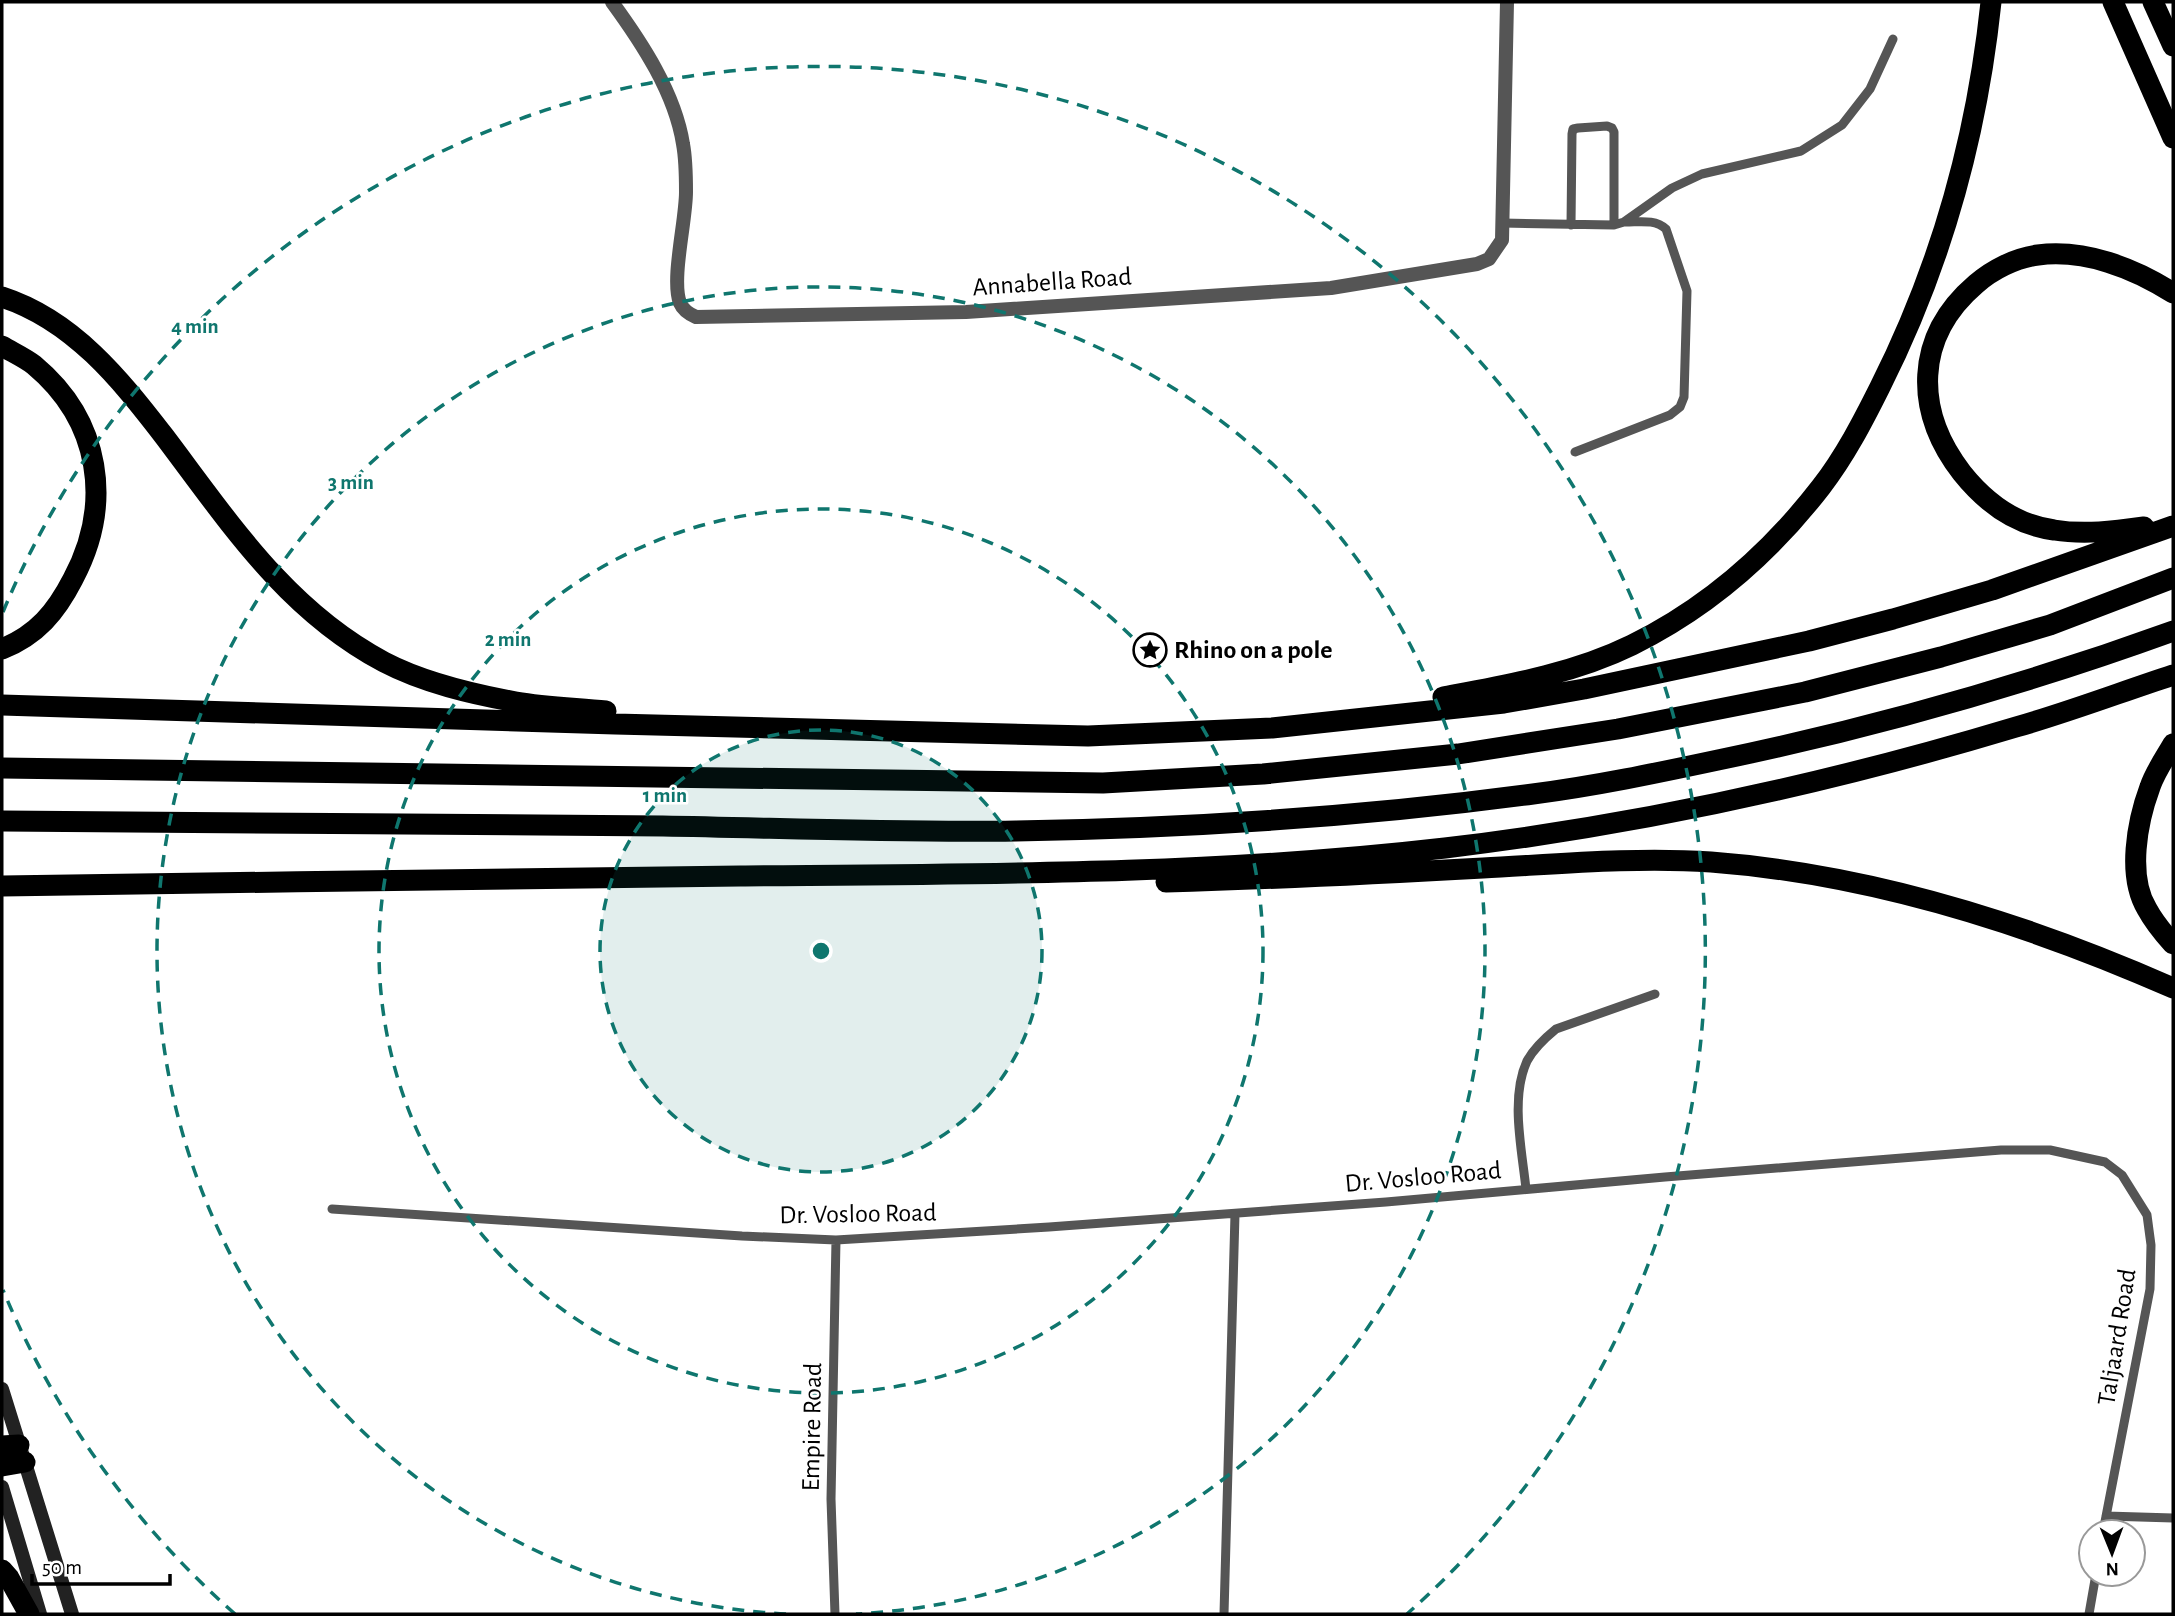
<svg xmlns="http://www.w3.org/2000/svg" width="2175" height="1616" font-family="'Alegreya Sans',sans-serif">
<rect width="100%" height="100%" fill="#fff"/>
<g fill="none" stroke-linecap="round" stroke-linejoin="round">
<path stroke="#555" stroke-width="9" d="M1502 223 1614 225 1624 222 1672 188 1702 174 1801 151 1842 125 1870 89 1893 39
M1571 225 1572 134 1573 129 1578 128 1607 126 1612 128 1614 132V225
M1575 452 1670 415 1680 407 1684 397 1687 291 1666 229C1655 219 1640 222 1626 222
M1526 1189C1522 1150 1510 1098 1527 1061 1534 1048 1545 1038 1556 1029L1655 994
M332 1209 742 1236 836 1240 1049 1227 1386 1202 1665 1177 2001 1150H2050L2105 1162 2122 1175 2147 1215 2151 1245 2150 1289 2103 1532
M2106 1516 2173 1518
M835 1614 831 1499 836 1240
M1224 1614 1235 1214
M2089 1614 2096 1574"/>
<path stroke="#555" stroke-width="14" d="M612 2C642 43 675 93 683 144 686 160 686 176 686 192 686 221 671 279 680 303 683 310 689 314 696 317L966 312 1331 288 1477 264 1489 259 1502 240 1507 2"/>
<path stroke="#222" stroke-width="14" d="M2 1389 72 1614
M2 1487 40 1614"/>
<path stroke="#000" stroke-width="21" d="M2113 2 2173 138
M2153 2 2173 46
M2 297C73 320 120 379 164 436 229 522 286 610 384 662 424 683 472 694 516 702 545 707 576 708 606 711
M2 346C12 352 25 358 34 365 101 421 113 504 73 579 56 612 37 635 2 649
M2144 527C2115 531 2084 535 2054 530 2016 525 1986 503 1962 473 1914 411 1914 337 1976 284 1992 270 2015 258 2038 255 2085 249 2134 268 2173 293
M1443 697C1507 685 1573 674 1632 645 1707 608 1770 553 1821 487 1845 456 1863 421 1880 387 1941 266 1977 136 1991 2
M2 705 615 724 1088 736 1272 728 1504 703 1584 689 1809 641 1893 619 1992 590 2173 526
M2173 744C2165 758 2155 772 2150 787 2137 822 2127 876 2147 909 2154 922 2164 934 2173 944
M2 768 1103 783 1263 774 1458 754 1618 729 1805 692 1941 657 2050 625 2173 578
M2 821C222 823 443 824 663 826 781 828 899 833 1016 831 1189 828 1362 817 1533 794 1595 786 1657 773 1718 760 1872 728 2024 685 2173 631
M1166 882C1272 879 1377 874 1483 868 1559 864 1635 857 1711 862 1870 874 2028 924 2173 988
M2 886C248 883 494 878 740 876 975 874 1212 875 1445 848 1638 825 1830 783 2016 727 2069 712 2121 692 2173 675
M2 1446 19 1445
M2 1466 25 1462
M2 1570 9 1578 29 1614"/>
</g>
<circle cx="821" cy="951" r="221" fill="#0f766e" fill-opacity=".12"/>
<g fill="none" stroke="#0f766e" stroke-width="3.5" stroke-dasharray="12 9">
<circle cx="821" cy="951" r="221"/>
<circle cx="821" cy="951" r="442"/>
<path d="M786 1614A664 664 0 1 1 856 1614"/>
<path d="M235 1614A885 885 0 0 1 3 1290M3 612A885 885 0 1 1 1407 1614"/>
</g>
<defs>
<symbol id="sight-ring" viewBox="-11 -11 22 22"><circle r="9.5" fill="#fff" stroke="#000" stroke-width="1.5"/><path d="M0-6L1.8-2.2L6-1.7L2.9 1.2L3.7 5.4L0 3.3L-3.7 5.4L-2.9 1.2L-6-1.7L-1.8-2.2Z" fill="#000"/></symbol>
</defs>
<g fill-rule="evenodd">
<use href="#sight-ring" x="1131" y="631" width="38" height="38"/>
</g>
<g text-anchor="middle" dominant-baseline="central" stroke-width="5" stroke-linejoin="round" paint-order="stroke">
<g font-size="26" fill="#000" stroke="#fff">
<text transform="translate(1052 282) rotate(-4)">Annabella Road</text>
<text transform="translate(1423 1177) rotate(-5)">Dr. Vosloo Road</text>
<text transform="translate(858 1214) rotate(-1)">Dr. Vosloo Road</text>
<text transform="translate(2117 1337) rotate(-81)">Taljaard Road</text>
<text transform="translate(812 1427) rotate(-89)">Empire Road</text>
</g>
<g font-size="26" font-weight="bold" fill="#000" stroke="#fff" text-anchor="start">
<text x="1174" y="650">Rhino on a pole</text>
</g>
</g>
<circle cx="821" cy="951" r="10" fill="#0f766e" stroke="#fff" stroke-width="3.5"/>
<g font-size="21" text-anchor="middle" font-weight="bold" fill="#0f766e" stroke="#fff" stroke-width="5" stroke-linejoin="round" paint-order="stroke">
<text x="195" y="333">4 min</text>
<text x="351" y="489">3 min</text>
<text x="508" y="646">2 min</text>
<text x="665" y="802">1 min</text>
</g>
<rect width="2175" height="1616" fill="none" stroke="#000000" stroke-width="7"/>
<g transform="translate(2112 1553) rotate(179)"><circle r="33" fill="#ffffff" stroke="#999999" stroke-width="2"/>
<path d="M0-5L12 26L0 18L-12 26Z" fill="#000000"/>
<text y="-10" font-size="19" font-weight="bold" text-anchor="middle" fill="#000000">N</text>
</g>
<path d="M32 1574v10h138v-10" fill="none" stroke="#000000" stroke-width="3.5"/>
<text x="42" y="1574" font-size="21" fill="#000000" stroke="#ffffff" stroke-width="5" paint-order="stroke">50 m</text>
</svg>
